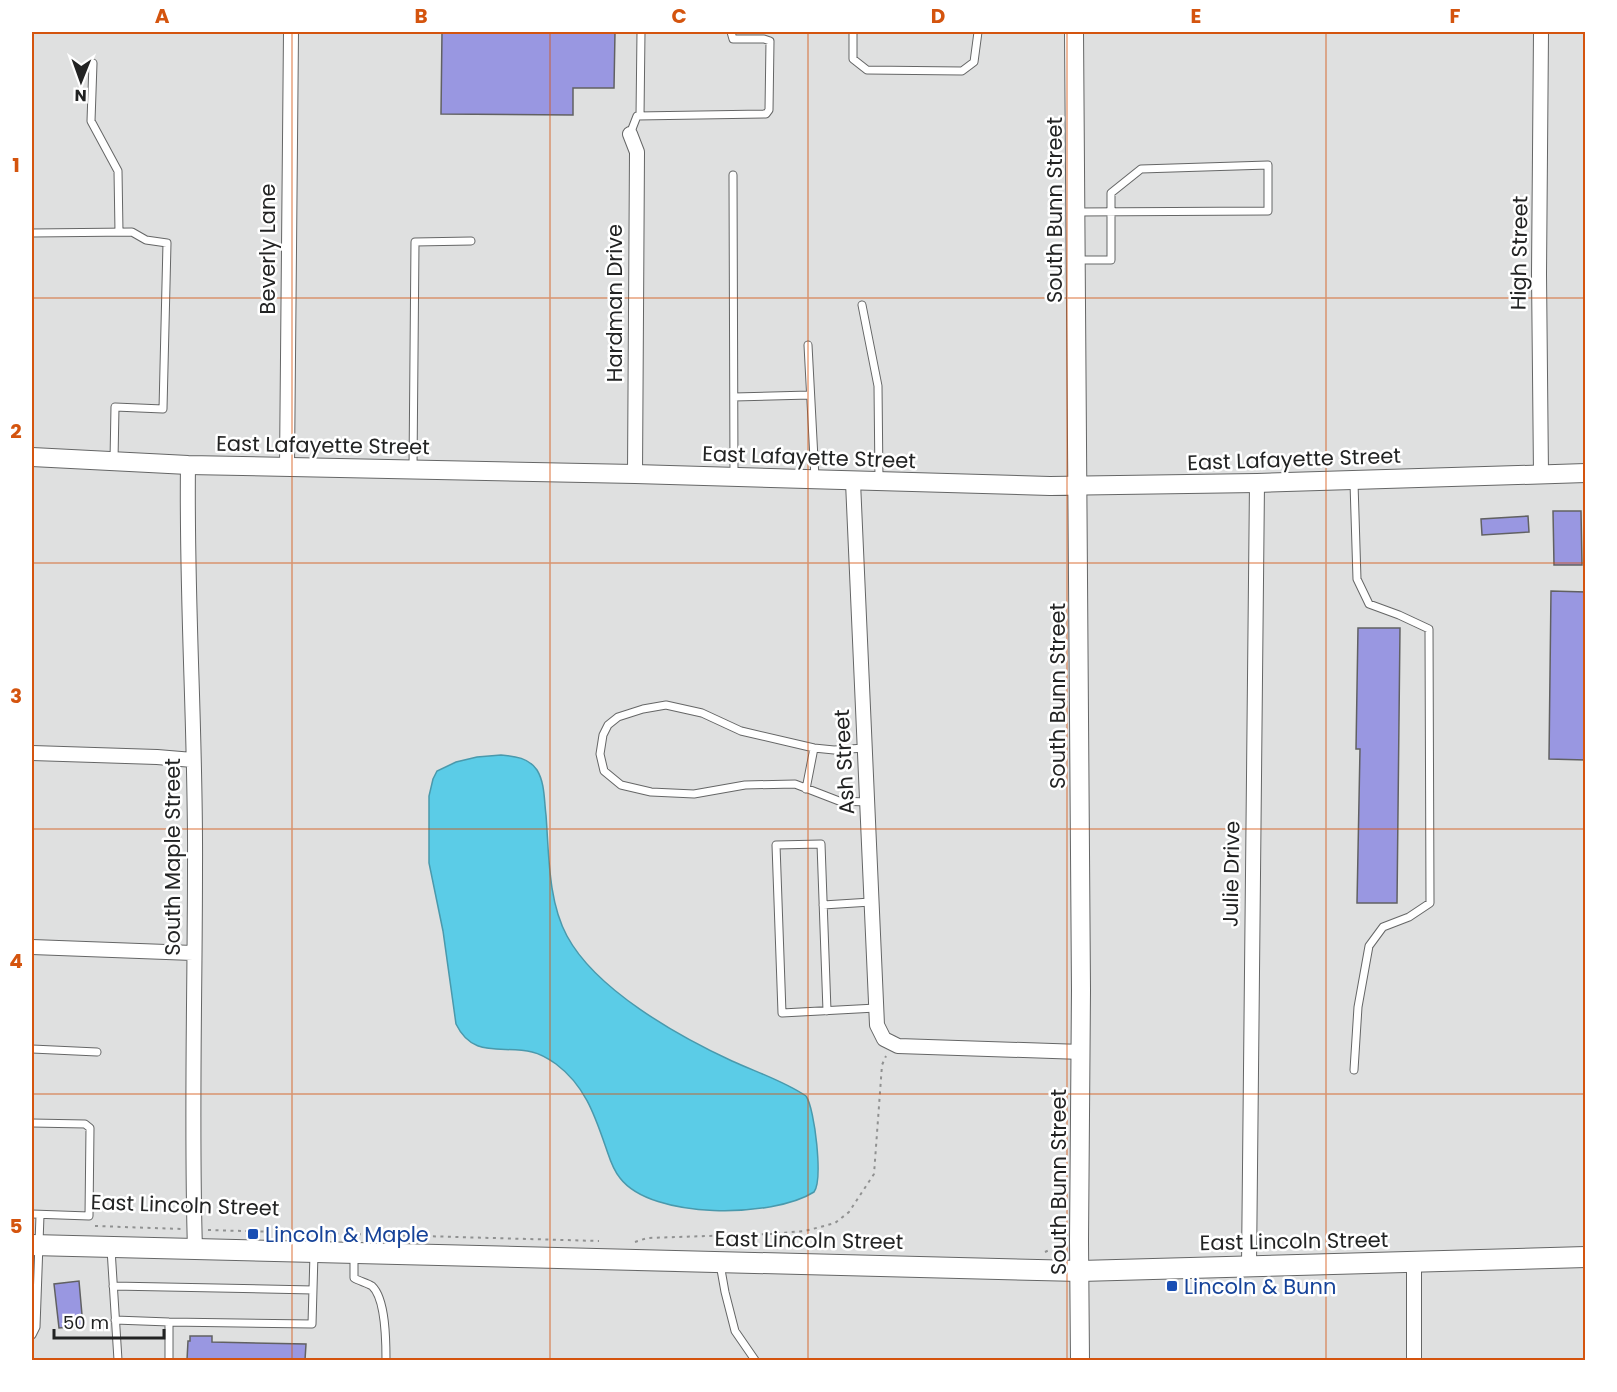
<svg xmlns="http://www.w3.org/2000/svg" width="1617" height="1392" font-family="Poppins,sans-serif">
<rect width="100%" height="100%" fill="#dfe0e0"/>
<path fill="#5bcce7" stroke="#4a99ac" stroke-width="1.5" d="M501 755C515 756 529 758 537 770 545 783 544 800 546 815 549 854 548 901 567 936 596 990 678 1036 732 1061 756 1072 784 1081 806 1096 815 1109 823 1180 814 1192 773 1218 652 1220 620 1178 612 1169 609 1156 605 1145 594 1113 584 1085 556 1064 549 1059 541 1054 532 1052 501 1045 473 1059 456 1024L443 931 429 863V796L433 779 437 771 456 762 477 757Z"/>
<path fill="#9997e1" stroke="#616162" stroke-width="1.5" d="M442 32H615L614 88H573V115L441 114Z
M1553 511H1581L1582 565H1554Z
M1528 516 1529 532 1482 535 1481 519Z
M1551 591 1586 592V760L1549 759Z
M1358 628H1400L1397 903H1357L1360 749H1356Z
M79 1281 83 1326 59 1328 54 1284Z
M190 1336H212V1342L306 1344 305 1360H187L188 1341H190Z"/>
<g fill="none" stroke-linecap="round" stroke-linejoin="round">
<defs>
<path id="service" d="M853 32V59L867 70 962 71 974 62 978 32
M93 63 91 121 118 171 119 232
M640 116 641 32
M630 134 637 116 766 114 769 110 770 41 764 39H733L731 32
M733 175 734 475
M32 233 132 232 146 240 167 243 163 409 115 407 114 460
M1076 260H1111V193L1141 169 1268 165V211C1205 211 1141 212 1077 212
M862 305 878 386 879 480
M808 345 815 478
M734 397 810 395
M413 468 415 242 471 241
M865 748 834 750 814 748 741 731 702 713 666 705 643 709 618 717 608 725 603 735 600 754 604 771 621 785 651 792 694 794 745 785 795 784 839 801 867 802
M806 789 814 748
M823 905 871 902
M827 1011 821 844 776 845 782 1013 876 1008
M32 1049 97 1052
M1354 1070 1358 1007 1369 946 1383 927 1409 917 1430 903 1429 629 1399 615 1369 604 1357 579 1354 483
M32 1123 85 1124 90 1128 89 1216 32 1214
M111 1249 118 1360
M354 1254V1278C359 1281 367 1283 372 1286 386 1299 386 1342 386 1360
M720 1264 725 1292 735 1331 755 1360
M113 1286 313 1290
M115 1320 169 1322 312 1324 314 1254
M32 1335 36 1327 40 1215
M169 1360V1322"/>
<path id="minor" d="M1541 32 1539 274 1541 475
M630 134 637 152 635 474
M188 465C186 599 196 734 195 868 195 995 191 1122 195 1249
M287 466 291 32
M853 482 877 1025 884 1039 898 1046 1082 1052
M32 753 157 757 193 760
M32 947 193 953
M1414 1262V1360
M1249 1266 1257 483"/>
<path id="tertiary" d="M1074 32 1081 990 1079 1241 1080 1360
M32 457 188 465 635 474 1050 486 1257 483 1586 473"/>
<path id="secondary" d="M32 1245 1080 1271 1586 1257"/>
</defs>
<use href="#service" stroke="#656666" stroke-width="9"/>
<use href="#minor" stroke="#656666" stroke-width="16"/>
<use href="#tertiary" stroke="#656666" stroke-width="20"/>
<use href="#secondary" stroke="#656666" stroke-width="22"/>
<path stroke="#909191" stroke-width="2" stroke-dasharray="3 4.5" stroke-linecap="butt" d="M95 1226 182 1229
M208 1230 599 1241
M635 1242 647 1238 769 1234 805 1231 835 1223 849 1212 874 1174 882 1065 886 1056
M1045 1252 1056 1247"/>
<use href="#service" stroke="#fff" stroke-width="7"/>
<use href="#minor" stroke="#fff" stroke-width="14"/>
<use href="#tertiary" stroke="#fff" stroke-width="18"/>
<use href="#secondary" stroke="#fff" stroke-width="20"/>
</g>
<path fill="none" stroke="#d4540e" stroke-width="1.5" stroke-opacity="0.55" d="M292 32V1360M550 32V1360M808 32V1360M1067 32V1360M1326 32V1360M32 298H1586M32 563H1586M32 829H1586M32 1094H1586"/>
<g fill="#1a4fb4" stroke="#fff" stroke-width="2">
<rect x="247" y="1228" width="12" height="12" rx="3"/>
<rect x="1166" y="1280" width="12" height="12" rx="3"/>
</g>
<g text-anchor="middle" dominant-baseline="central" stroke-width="5" stroke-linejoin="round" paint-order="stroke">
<g font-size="21" fill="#222323" stroke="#fff">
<text transform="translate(1054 210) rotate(-90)">South Bunn Street</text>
<text transform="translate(267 249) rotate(-90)">Beverly Lane</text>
<text transform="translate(1519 253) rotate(-89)">High Street</text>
<text transform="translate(614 303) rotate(-90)">Hardman Drive</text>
<text transform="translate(323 445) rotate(1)">East Lafayette Street</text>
<text transform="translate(809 457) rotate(2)">East Lafayette Street</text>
<text transform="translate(1294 459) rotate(-2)">East Lafayette Street</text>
<text transform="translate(1057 696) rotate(-90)">South Bunn Street</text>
<text transform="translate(844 762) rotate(-93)">Ash Street</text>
<text transform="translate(172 857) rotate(-90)">South Maple Street</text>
<text transform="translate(1231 874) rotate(-89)">Julie Drive</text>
<text transform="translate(1058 1182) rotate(-90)">South Bunn Street</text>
<text transform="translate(185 1205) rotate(2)">East Lincoln Street</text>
<text transform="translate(809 1240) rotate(1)">East Lincoln Street</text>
<text transform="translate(1294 1241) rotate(-1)">East Lincoln Street</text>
</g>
<g font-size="21" fill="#164399" stroke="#fff" text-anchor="start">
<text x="265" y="1234">Lincoln &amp; Maple</text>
<text x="1184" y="1286">Lincoln &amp; Bunn</text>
</g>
</g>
<rect width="1617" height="1392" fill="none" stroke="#ffffff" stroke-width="66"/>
<g transform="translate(81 81) rotate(181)" stroke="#ffffff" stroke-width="4.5" paint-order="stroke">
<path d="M0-4.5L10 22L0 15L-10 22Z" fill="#222323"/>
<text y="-9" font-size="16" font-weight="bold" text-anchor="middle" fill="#222323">N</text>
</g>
<path d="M54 1329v9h110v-9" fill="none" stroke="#222323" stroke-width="3"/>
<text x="63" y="1329" font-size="18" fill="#222323" stroke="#ffffff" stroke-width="4.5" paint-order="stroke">50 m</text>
<rect x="33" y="33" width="1551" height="1326" fill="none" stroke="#d4540e" stroke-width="2"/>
<g font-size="20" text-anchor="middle" font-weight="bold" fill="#d4540e">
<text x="162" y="23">A</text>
<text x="421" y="23">B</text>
<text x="679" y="23">C</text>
<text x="938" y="23">D</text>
<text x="1196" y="23">E</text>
<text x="1455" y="23">F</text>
<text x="16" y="172">1</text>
<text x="16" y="438">2</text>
<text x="16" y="703">3</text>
<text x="16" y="968">4</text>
<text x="16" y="1233">5</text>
</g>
</svg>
